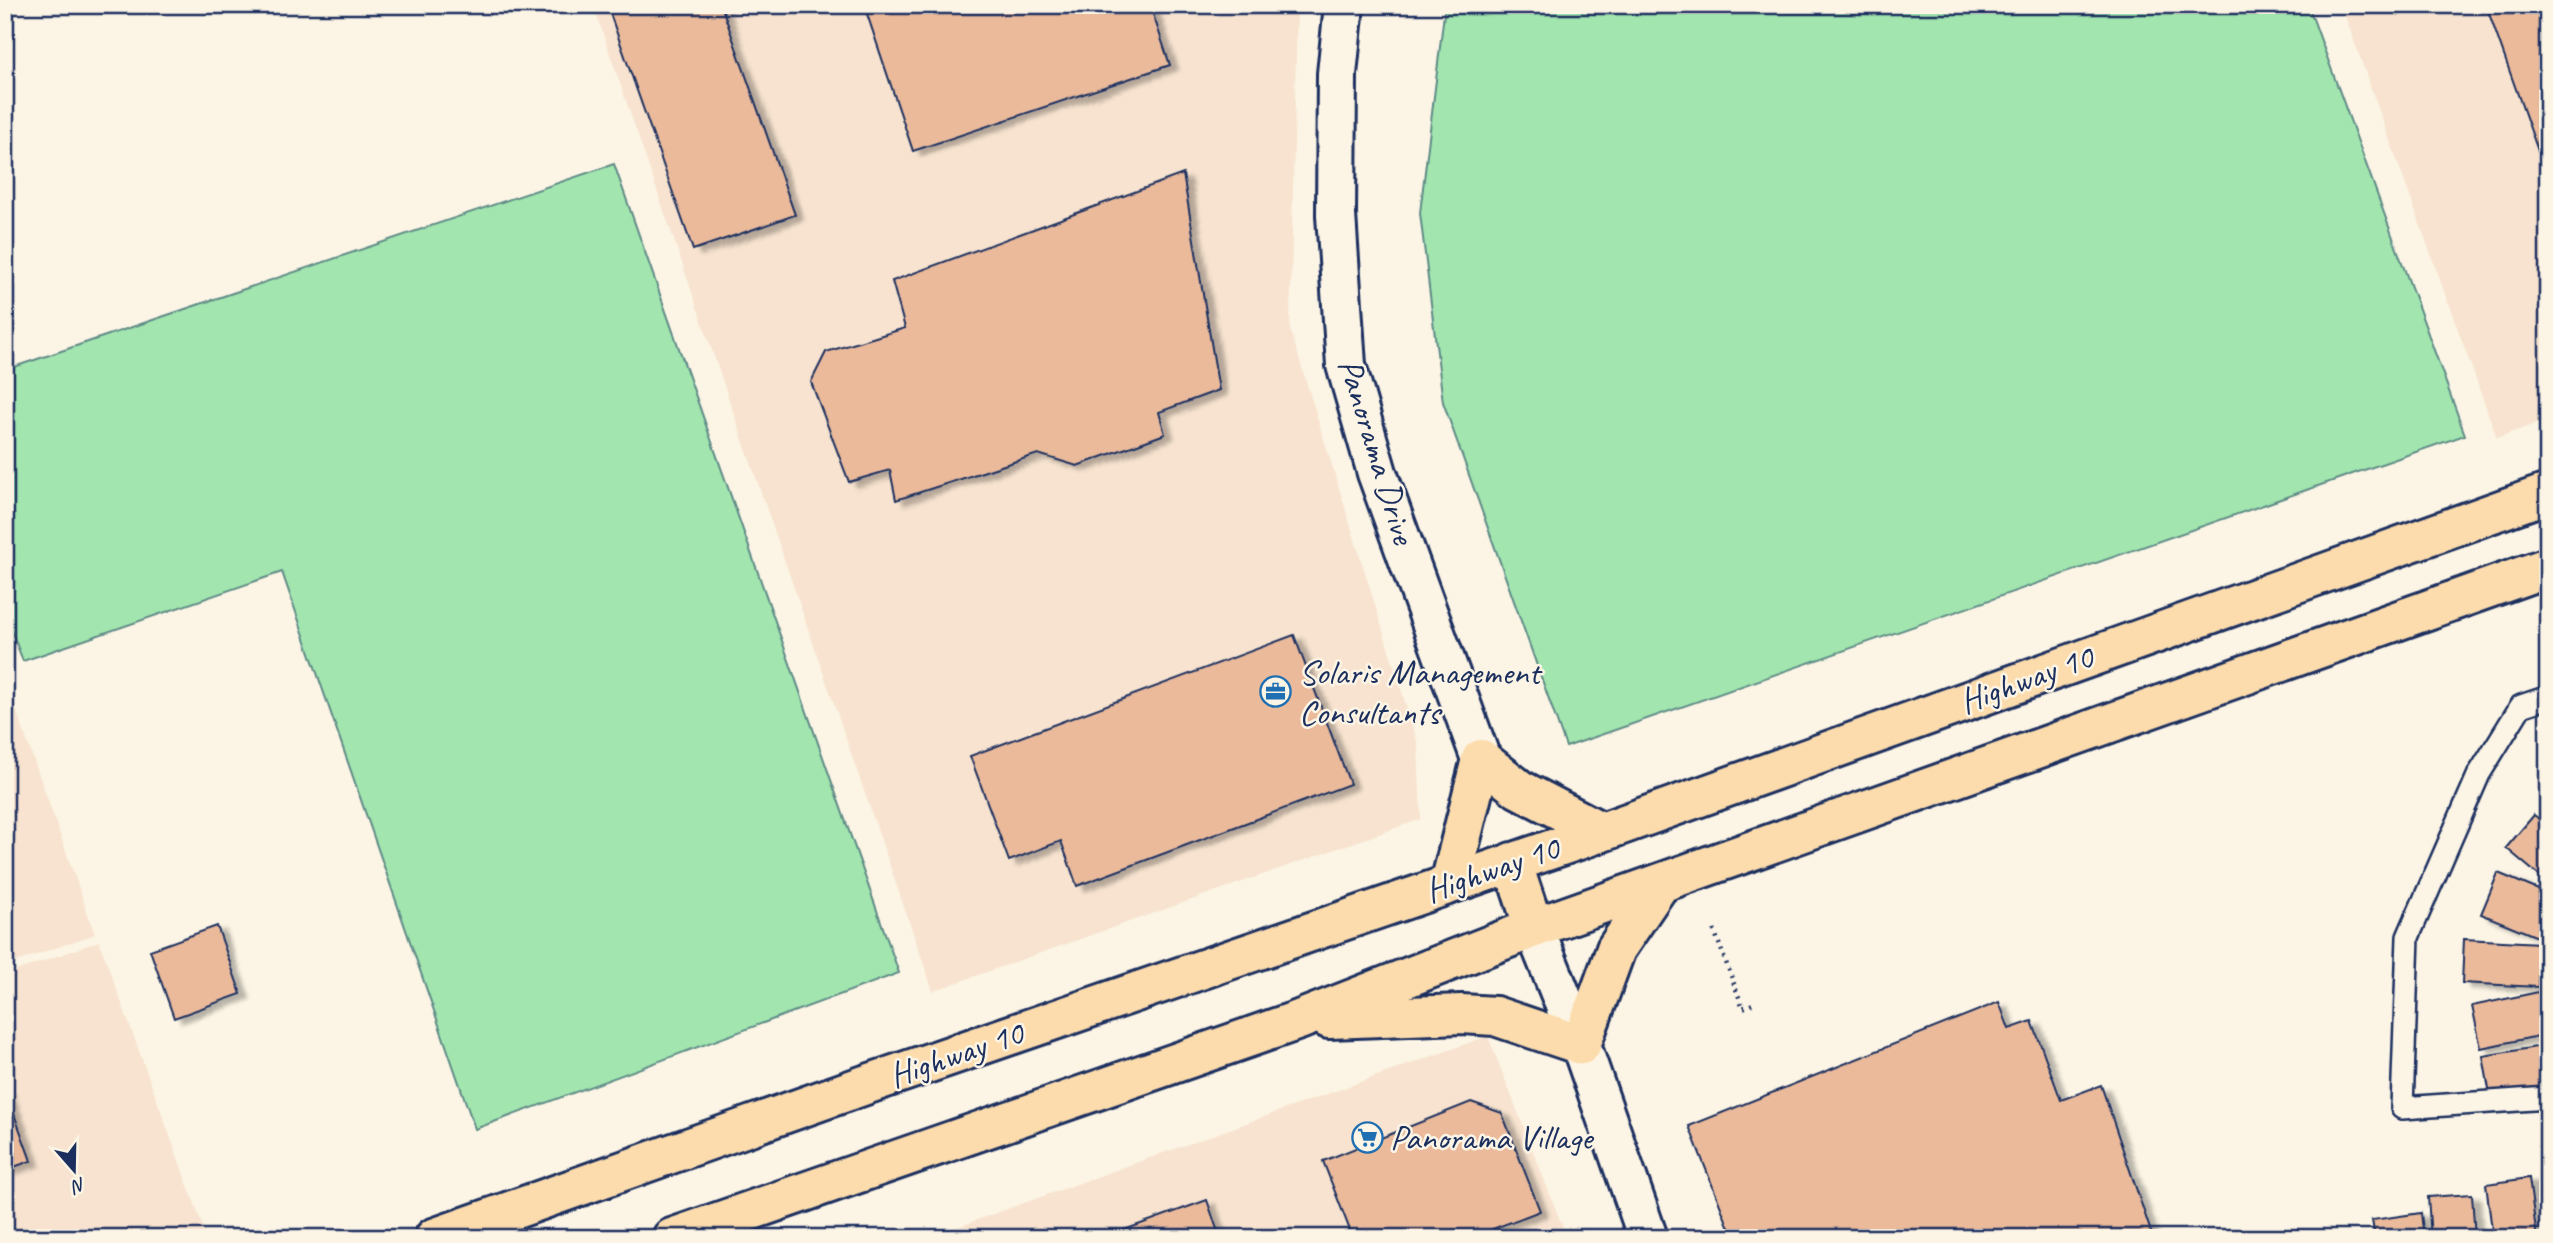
<svg xmlns="http://www.w3.org/2000/svg" width="2553" height="1243" font-family="Caveat,sans-serif">
<defs>
<filter id="shadow"><feDropShadow dx="8" dy="4.5" stdDeviation="2" flood-color="#0004"/></filter>
</defs>
<rect width="100%" height="100%" fill="#fcf5e5"/>
<filter id="ink" filterUnits="userSpaceOnUse"><feTurbulence type="fractalNoise" baseFrequency=".0143" numOctaves="2"/><feDisplacementMap in="SourceGraphic" scale="14" xChannelSelector="R" yChannelSelector="G"/><feConvolveMatrix kernelMatrix="1 2 1 2 8 2 1 2 1" color-interpolation-filters="sRGB"/></filter>
<g filter="url(#ink)">
<path fill="#f7e3cf" d="M593 5H1297L1290 329 1418 744 1421 819 933 991Z
M2341 5H2548V419L2497 438Z
M5 678 95 934 5 966Z
M99 941 206 1235 198 1238H5V975Z
M1488 1036 1567 1238H927Z"/>
<path fill="#a2e5af" stroke="#5e8a86" stroke-width="2" d="M1445 5H2308L2465 435 1566 747 1443 402 1420 213Z
M614 164 899 973 475 1129 282 572 23 661 5 614V370Z"/>
<path fill="#eaba9b" stroke="#1b2f5e" stroke-width="2" filter="url(#shadow)" d="M607 5H721L795 215 693 250Z
M864 5H1150L1170 65 913 151Z
M2486 5H2548V179Z
M1183 174 1219 390 1159 412 1165 434 1077 466 1038 454 896 500 890 470 849 482 811 382 826 352 905 328 892 281Z
M1294 635 1350 784 1077 886 1061 841 1009 861 970 756Z
M2534 815 2548 826V883L2506 848Z
M2498 873 2548 894 2545 940 2481 914Z
M217 926 241 994 174 1018 150 950Z
M2464 939 2540 943 2538 987 2462 983Z
M2548 990V1034L2481 1048 2472 1006Z
M1999 1002 2009 1029 2032 1021 2061 1100 2101 1085 2153 1238H1733L1689 1126Z
M2548 1045V1091L2491 1101 2483 1056Z
M5 1089 31 1161 5 1170Z
M1471 1102 1502 1113 1540 1211 1469 1238H1353L1323 1161Z
M2548 1166V1238H2545L2538 1167Z
M2529 1178 2537 1238H2493L2486 1184Z
M2472 1194 2475 1238H2431L2428 1197Z
M1207 1200 1220 1238H1102Z
M2421 1213 2424 1238H2375L2372 1220Z"/>
<g fill="none" stroke-linecap="round" stroke-linejoin="round">
<defs>
<path id="service" d="M2548 697 2521 706 2479 774 2408 937 2402 1108 2548 1098"/>
<path id="tertiary" d="M1344 5 1337 74 1336 215 1346 365 1377 473 1481 759
M1534 928 1581 1045 1648 1238"/>
<path id="trunk" d="M1512 862 1534 928
M1450 884 1481 759 1519 789 1602 832
M1329 1019 1462 1014 1495 1016 1581 1045 1616 949 1660 884
M434 1238 865 1085 1602 832 2548 493
M672 1238 1299 1020 1534 928 2548 567"/>
</defs>
<use href="#service" stroke="#1b2f5e" stroke-width="26"/>
<use href="#tertiary" stroke="#1b2f5e" stroke-width="44"/>
<use href="#trunk" stroke="#1b2f5e" stroke-width="44"/>
<path stroke="#1b2f5e" stroke-width="4.5" stroke-dasharray="2 5" stroke-linecap="butt" d="M1714 930 1743 1008 1755 1003"/>
<use href="#service" stroke="#fcf5e5" stroke-width="21"/>
<use href="#tertiary" stroke="#fcf5e5" stroke-width="38"/>
<use href="#trunk" stroke="#fcdcac" stroke-width="38"/>
</g>
</g>
<defs>
<symbol id="office-ring" viewBox="-11 -11 22 22"><circle r="9.5" fill="#fcf5e5" stroke="#1f6fb2" stroke-width="1.5"/><path d="M-6-3h4V-5.5h4V-3h4V5H-6ZM-1-4.5V-3h2v-1.5ZM-6 0V1H6V0Z" fill="#1f6fb2"/></symbol>
<symbol id="supermarket-ring" viewBox="-11 -11 22 22"><circle r="9.5" fill="#fcf5e5" stroke="#1f6fb2" stroke-width="1.5"/><path d="M-6-5.5h2.5l.6 2H6L4.5 2H-2.5L-4.4-4H-6ZM-1.5 3.2a1.3 1.3 0 1 0 .1 0ZM3 3.2a1.3 1.3 0 1 0 .1 0Z" fill="#1f6fb2"/></symbol>
</defs>
<g fill-rule="evenodd">
<use href="#office-ring" x="1258" y="674" width="35" height="35"/>
<use href="#supermarket-ring" x="1350" y="1120" width="35" height="35"/>
</g>
<g text-anchor="middle" dominant-baseline="central" stroke-width="5" stroke-linejoin="round" paint-order="stroke">
<g font-size="35" fill="#1b2f5e" stroke="#fcf5e5">
<text transform="translate(1377 451) rotate(73)">Panorama Drive</text>
<text transform="translate(2026 679) rotate(-20)">Highway 10</text>
<text transform="translate(1492 869) rotate(-19)">Highway 10</text>
<text transform="translate(956 1054) rotate(-19)">Highway 10</text>
</g>
<g font-size="35" fill="#1b2f5e" stroke="#fcf5e5" text-anchor="start">
<text x="1299" y="672">Solaris Management<tspan x="1299" dy="40">Consultants</tspan></text>
<text x="1390" y="1137">Panorama Village</text>
</g>
</g>
<rect width="2553" height="1243" fill="none" stroke="#fcf5e5" stroke-width="28"/>
<rect x="14" y="14" width="2525" height="1215" fill="none" stroke="#1b2f5e" stroke-width="2.5" filter="url(#ink)"/>
<g transform="translate(74 1170) rotate(160)" stroke="#fcf5e5" stroke-width="5" paint-order="stroke">
<path d="M0-5L12 26L0 18L-12 26Z" fill="#1b2f5e"/>
<text y="-10" font-size="19" font-weight="bold" text-anchor="middle" fill="#1b2f5e">N</text>
</g>
</svg>
